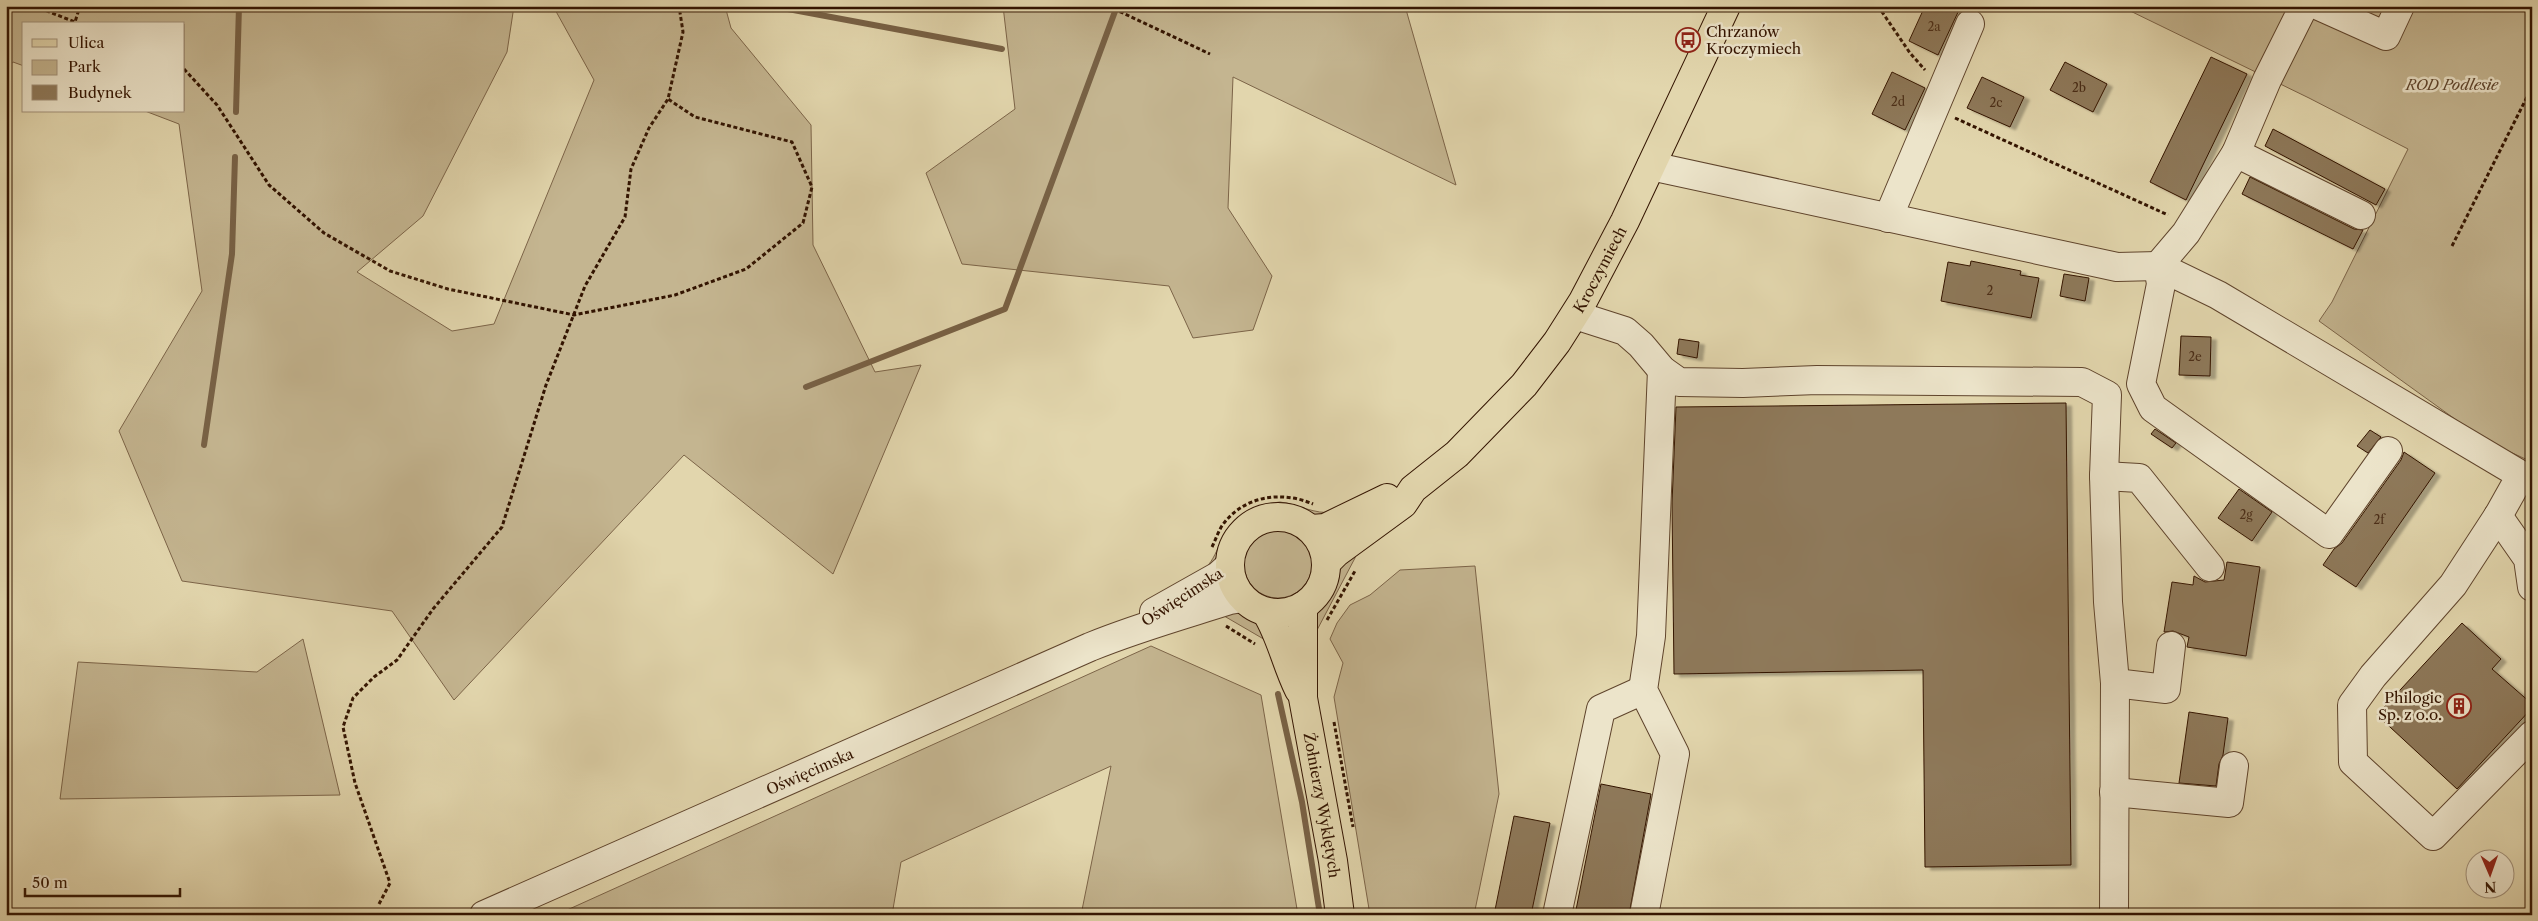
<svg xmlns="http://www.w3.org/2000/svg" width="2538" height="921" font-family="'Libre Caslon Text',serif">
<defs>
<filter id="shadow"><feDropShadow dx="5.5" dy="3" stdDeviation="1" flood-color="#0004"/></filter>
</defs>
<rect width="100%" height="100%" fill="#e2d6ad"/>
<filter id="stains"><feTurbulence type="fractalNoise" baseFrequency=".004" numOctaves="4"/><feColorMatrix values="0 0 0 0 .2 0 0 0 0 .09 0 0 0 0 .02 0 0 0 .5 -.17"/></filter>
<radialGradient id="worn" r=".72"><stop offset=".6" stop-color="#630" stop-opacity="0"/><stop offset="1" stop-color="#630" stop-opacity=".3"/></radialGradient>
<path fill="#c4b590" stroke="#7c6448" d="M6 6H514L507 52 423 216 357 272 452 331 494 324 594 80 553 6H725L731 28 811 125 813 245 875 372 921 365 833 574 684 455 454 700 392 611 182 581 119 431 202 291 179 124 145 111H184V24H24V66L13 62 6 70Z
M1003 6H1405L1456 185 1233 77 1228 208 1272 276 1253 330 1193 338 1169 286 962 264 926 173 1015 109Z
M2120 6H2532V462L2484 440 2319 321 2332 302 2408 149 2309 98Z
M1280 502C1298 504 1315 515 1333 512L1311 516 1298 510 1281 507 1261 510 1236 526 1219 559 1203 570C1212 563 1215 554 1220 544 1233 518 1251 505 1280 502Z
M1244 564a34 34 0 1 1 68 0a34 34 0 1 1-68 0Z
M1356 549 1355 558 1316 632 1313 612 1327 594 1336 571Z
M1475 566 1499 794 1474 915H1370L1334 697 1343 663 1330 639 1337 623 1350 605 1370 595 1400 570Z
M1240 608 1255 616 1267 641 1219 613Z
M303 639 340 795 60 799 78 662 257 672Z
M1151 646 1261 695 1298 915H1081L1111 766 901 862 892 915H556Z"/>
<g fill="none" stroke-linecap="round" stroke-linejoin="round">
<path stroke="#786145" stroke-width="6" d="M772 6 1002 49
M236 112 239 6
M806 387 1005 309 1117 6
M204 445 232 254 235 157
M1278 694 1302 802 1320 915"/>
</g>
<path fill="#8e795a" stroke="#331401" filter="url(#shadow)" d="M1925 6H1950L1959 10 1938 55 1909 41Z
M2211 57 2247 74 2186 200 2150 182Z
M2065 62 2107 84 2093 112 2050 90Z
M1892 72 1925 88 1905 130 1872 114Z
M1982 77 2024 97 2010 127 1967 108Z
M2273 129 2385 189 2376 205 2265 146Z
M2250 177 2354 229 2363 230 2353 249 2242 194Z
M1971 261 2021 271 2020 275 2039 278 2031 318 1941 301 1948 262 1970 266Z
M2064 274 2089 278 2085 301 2060 296Z
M2181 336 2211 337 2210 376 2179 375Z
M1679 339 1699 342 1697 358 1677 354Z
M2066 403 2071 865 1925 867 1923 670 1674 674 1672 503 1676 407Z
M2155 429 2176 443 2172 448 2151 434Z
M2370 430 2381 437 2368 453 2357 446Z
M2404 452 2435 473 2356 587 2323 565 2334 549 2342 543 2401 460Z
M2239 489 2272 512 2252 541 2218 518Z
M2227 562 2260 567 2246 656 2187 647 2189 637 2173 631 2164 632 2172 582 2193 585 2194 576 2205 582 2224 580Z
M2462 623 2501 659 2492 669 2532 704V708L2457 789 2377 715Z
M2189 712 2228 718 2223 755 2219 764 2216 786 2179 783Z
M1601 784 1651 794 1629 915H1575Z
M1514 816 1550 823 1531 915H1494Z"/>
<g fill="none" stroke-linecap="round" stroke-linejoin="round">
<defs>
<g id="minor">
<path d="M2319 6 2386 36 2400 6"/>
<path d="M2236 153 2361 215"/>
<path d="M1651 166 2117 267 2158 266 2218 295 2521 475 2498 516 2453 585 2373 676 2352 705 2353 762 2433 836 2532 735"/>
<path d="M1888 218 1970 24"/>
<path d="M2158 266 2161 284 2141 384 2153 408 2329 534 2388 451"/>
<path d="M2158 266 2186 233 2236 153 2267 80 2304 6"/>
<path d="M1575 315 1625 331 1641 345 1662 370 1679 382 1743 383 1817 380 2082 382 2107 395 2104 476 2108 602 2115 683 2114 915"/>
<path d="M2104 476 2139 478 2210 567"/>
<path d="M2498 516 2528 559 2532 587"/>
<path d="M1154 612 1218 576 1229 566"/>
<path d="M2115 683 2166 689 2171 646"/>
<path d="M2114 792 2229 803 2234 766"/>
<path id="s1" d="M484 915 1090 647C1136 628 1183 615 1230 600L1242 598"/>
<path d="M1557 915 1601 709 1643 690"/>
<path d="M1644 915 1675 754 1643 690 1651 636 1662 370"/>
</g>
<g id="major">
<circle cx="1278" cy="565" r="48"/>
<path d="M1311 529 1325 528 1387 498"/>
<path id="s2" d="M1326 563 1336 553 1403 504 1413 489 1457 454 1524 385 1557 342 1583 301 1625 221 1726 6"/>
<path id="s3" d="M1303 606V698L1333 861 1340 915"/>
<path d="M1266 612C1281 636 1286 664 1299 690"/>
</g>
</defs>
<use href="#minor" stroke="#5f442c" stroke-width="30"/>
<use href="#major" stroke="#331401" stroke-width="30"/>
<path stroke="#331401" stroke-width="3" stroke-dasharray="4 2.5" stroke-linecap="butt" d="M34 6 75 22 80 6
M1108 6 1210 54
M1878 6 1910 53 1925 70
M184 69 217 105 269 185 324 233 390 271 448 289 574 315 675 295 746 269 803 223 812 187 792 142 695 117 668 99 683 32 679 6
M1955 118 2168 215
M2452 246 2532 87
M1212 547C1216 539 1219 529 1224 523 1246 495 1283 491 1313 504
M1327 620 1355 571
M1226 626 1255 644
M1334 722 1353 827
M379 904 390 883 355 783 343 727 353 698 374 677 397 660 433 609 502 527 546 385 585 286 625 217 631 169 649 128 668 99
M451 915 460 911"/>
<use href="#minor" stroke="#ece4ca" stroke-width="28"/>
<use href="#major" stroke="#e2d6ad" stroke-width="28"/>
</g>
<defs>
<symbol id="bus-ring" viewBox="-11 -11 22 22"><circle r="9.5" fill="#ece4ca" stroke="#8f2418" stroke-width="1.5"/><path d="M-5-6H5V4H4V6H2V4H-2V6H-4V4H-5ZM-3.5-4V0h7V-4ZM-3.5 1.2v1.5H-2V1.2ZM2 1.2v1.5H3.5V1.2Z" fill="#8f2418"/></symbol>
<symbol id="building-ring" viewBox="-11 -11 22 22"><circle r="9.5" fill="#ece4ca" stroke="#8f2418" stroke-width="1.5"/><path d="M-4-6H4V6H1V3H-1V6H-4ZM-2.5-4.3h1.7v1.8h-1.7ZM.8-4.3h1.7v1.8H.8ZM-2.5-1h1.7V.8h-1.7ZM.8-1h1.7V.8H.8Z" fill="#8f2418"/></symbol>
</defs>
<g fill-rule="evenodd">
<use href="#bus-ring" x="1674" y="26" width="28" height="28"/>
<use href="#building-ring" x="2445" y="692" width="28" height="28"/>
</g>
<g text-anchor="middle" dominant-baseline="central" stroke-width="5" stroke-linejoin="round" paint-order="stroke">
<g font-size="12" fill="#4a2d17">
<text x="1934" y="26">2a</text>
<text x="2079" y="87">2b</text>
<text x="1898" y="101">2d</text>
<text x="1996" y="102">2c</text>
<text x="1990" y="290">2</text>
<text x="2195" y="356">2e</text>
<text x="2246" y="514">2g</text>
<text x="2379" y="519">2f</text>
</g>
<g font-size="15" fill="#331401" stroke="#ece4ca" text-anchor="start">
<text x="1706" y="31">Chrzanów<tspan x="1706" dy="17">Kroczymiech</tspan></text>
<text x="2442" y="697" text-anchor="end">Philogic<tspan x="2442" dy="17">Sp. z o.o.</tspan></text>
</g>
<g font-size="15" font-style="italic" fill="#5e442c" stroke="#ece4ca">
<text x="2452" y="84">ROD Podlesie</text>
</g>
<g font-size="15" fill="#331401" stroke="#ece4ca">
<text stroke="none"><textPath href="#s2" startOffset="406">Kroczymiech</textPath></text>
<text transform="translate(1182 597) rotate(-33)">Oświęcimska</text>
<text stroke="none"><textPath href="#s1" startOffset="356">Oświęcimska</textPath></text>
<text stroke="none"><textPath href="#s3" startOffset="201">Żołnierzy Wyklętych</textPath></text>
</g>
</g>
<rect width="2538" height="921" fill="none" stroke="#e2d6ad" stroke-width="25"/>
<rect x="8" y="8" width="2523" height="906" fill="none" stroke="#331401" stroke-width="2.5"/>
<rect x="12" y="12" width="2513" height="896" fill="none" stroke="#331401"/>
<rect x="22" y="22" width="162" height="90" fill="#ece4ca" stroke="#a2917a"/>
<rect x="32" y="39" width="25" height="8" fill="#e2d6ad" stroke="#a2917a"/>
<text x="68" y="48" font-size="15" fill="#331401">Ulica</text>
<rect x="32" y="60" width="25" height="15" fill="#c4b590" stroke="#a2917a"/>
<text x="68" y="72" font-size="15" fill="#331401">Park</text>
<rect x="32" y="85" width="25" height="15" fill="#8e795a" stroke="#a2917a"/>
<text x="68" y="98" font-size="15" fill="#331401">Budynek</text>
<g transform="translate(2490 874) rotate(178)"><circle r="24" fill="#ece4ca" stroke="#a2917a"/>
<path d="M0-4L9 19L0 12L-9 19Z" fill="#8f2418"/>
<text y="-8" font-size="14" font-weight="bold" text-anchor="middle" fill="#331401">N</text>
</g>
<path d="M25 888v8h155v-8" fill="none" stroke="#331401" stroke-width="2.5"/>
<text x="32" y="888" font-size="15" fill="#331401" stroke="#ece4ca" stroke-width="4" paint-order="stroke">50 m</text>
<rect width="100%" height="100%" filter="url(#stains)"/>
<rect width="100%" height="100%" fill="url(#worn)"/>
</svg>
